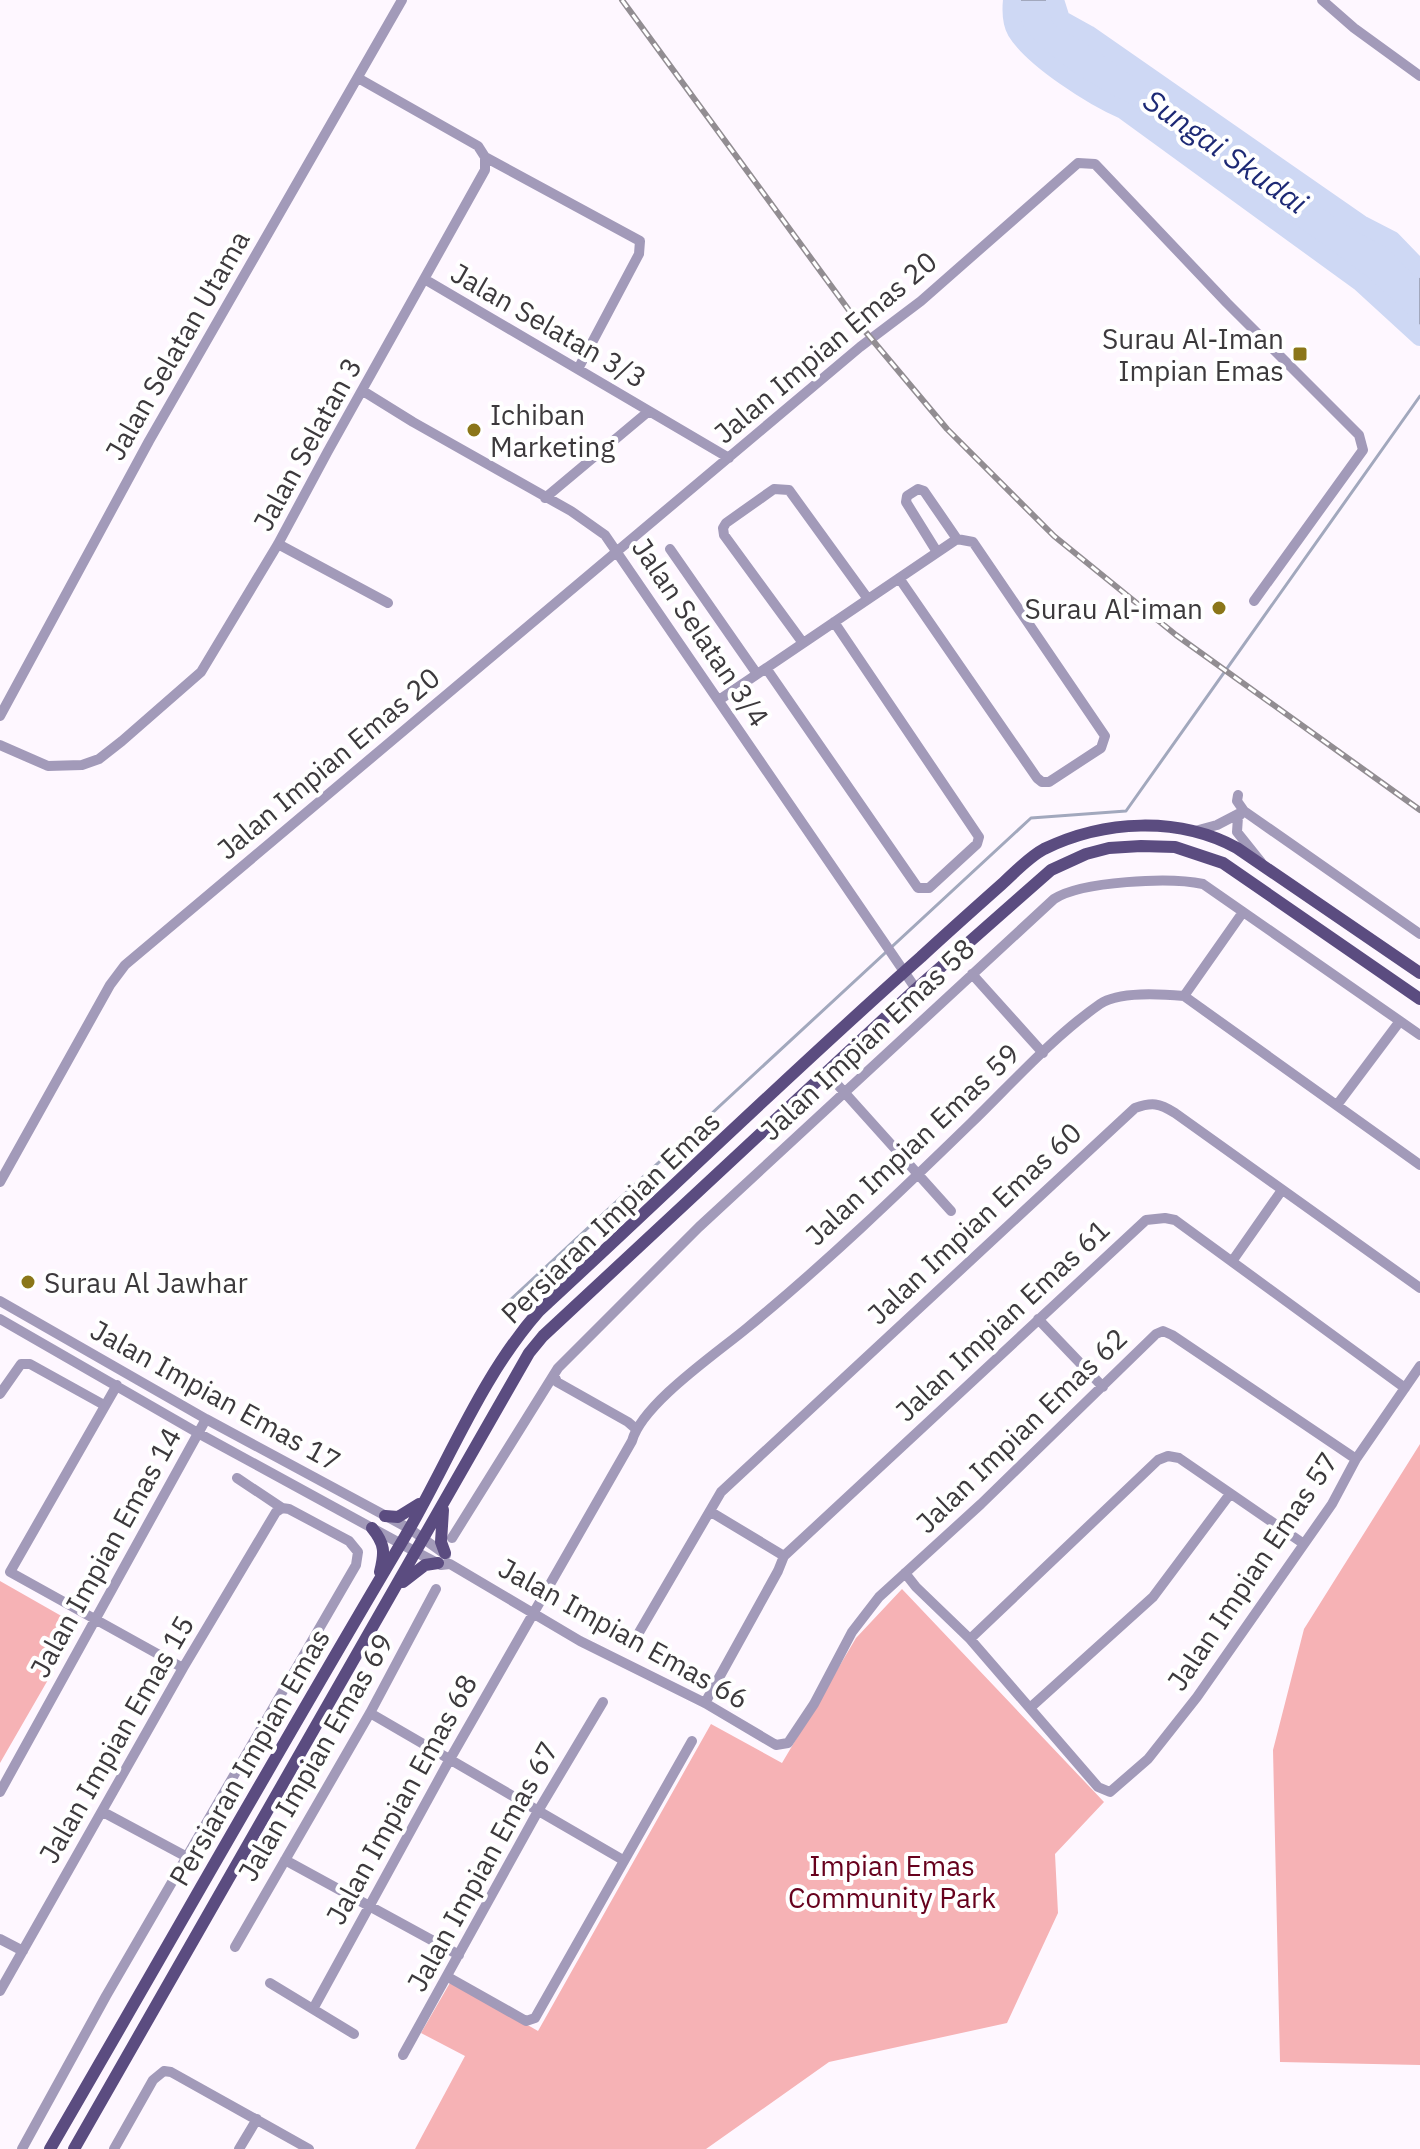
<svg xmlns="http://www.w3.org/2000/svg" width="1420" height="2149" font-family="'IBM Plex Sans',sans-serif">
<rect width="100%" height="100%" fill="#fef7ff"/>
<path fill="#f6b2b5" d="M1420 1444V2065L1280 2062 1273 1750 1304 1629Z
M0 1581 79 1626 0 1763Z
M902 1589 1104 1802 1055 1854 1058 1913 1007 2023 829 2062 706 2149H415L465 2056 421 2033 451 1981 538 2031 711 1724 782 1763 856 1638Z"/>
<path fill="#ced8f4" stroke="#a2a8bd" stroke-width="2" d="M1012 0H1055L1061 19 1088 34 1361 224 1392 240 1420 269V337L1361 283 1123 110C1093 97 1033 59 1016 31 1011 22 1011 10 1012 0Z"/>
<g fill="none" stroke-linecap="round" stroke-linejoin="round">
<path stroke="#a2a8bd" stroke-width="3" d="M509 1301 1031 818 1126 811 1420 396"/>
<path stroke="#ced8f4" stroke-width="18" d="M1012 0C1011 10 1011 22 1016 31 1033 59 1093 97 1123 110L1361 283 1420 337
M1055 0 1061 19 1088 34 1361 224 1392 240 1420 269"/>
<path stroke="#a29ab9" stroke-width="10" d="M1322 0 1354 28 1420 76
M485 157 640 241 639 254 578 369
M426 280 729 458
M363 391 413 422 571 511 605 535 916 989
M545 498 649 411
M278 544 388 603
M670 549 757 674
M937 552 906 502 907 496 918 489 924 491 957 539
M803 643 724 535 723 528 726 523 774 489 789 490 868 599
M766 668 918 888H929L977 844 979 837 834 622
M719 700 957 539 973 542 1105 736 1101 748 1049 782H1042L1037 778 899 578
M0 716 149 441 402 0
M0 745 48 766 82 765 99 759 122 741 201 672 278 544 328 451 485 170V157L478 146 358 78
M1238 795 1237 801 1244 811 1420 934
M1244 811 1238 817 1237 832 1261 862
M1195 831 1217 825 1242 812
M972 974 1043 1053
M1184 996 1243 912
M827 1073 951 1211
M1337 1105 1400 1021
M0 1182 110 985 125 965 860 347 921 301 1078 163 1095 164 1227 303 1359 435 1363 450 1254 601
M1233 1260 1282 1190
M0 1301 206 1419 410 1529 446 1555
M0 1319 198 1433 416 1552 441 1565 450 1564 580 1641 705 1703 776 1745 788 1743 814 1704 852 1632 879 1597 981 1504 1156 1334 1163 1331 1172 1335 1356 1459
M1038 1319 1103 1387
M554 1375 557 1382 628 1422 636 1429
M117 1385 10 1572 183 1668
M0 1394 21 1364H30L104 1405
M237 1478 282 1508
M711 1512 784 1556
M452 1538 558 1368 699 1227 1054 899C1082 881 1170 877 1203 884L1420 1035
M905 1573 916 1587 970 1639 1098 1787 1110 1792 1148 1759 1197 1697 1332 1504 1356 1459 1420 1366
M970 1639 1158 1460 1168 1456 1179 1458 1304 1544
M634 1641 721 1492 1135 1108C1152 1102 1159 1103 1175 1113L1420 1288
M705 1703 778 1571 784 1556 1146 1220 1165 1218 1175 1220 1405 1388
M1031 1707 1153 1597 1230 1494
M370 1713 623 1860
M0 1792 206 1419
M103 1812 187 1857
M285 1860 459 1955
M0 1939 23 1951
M235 1947 370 1713 436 1589
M448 1977 526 2021 535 2018 692 1741
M270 1983 354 2034
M0 1991 183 1668 276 1512 282 1508 289 1509 349 1541 358 1552 356 1565 106 1996 22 2149
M313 2009 450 1759 632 1441C642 1404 717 1353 747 1328 825 1264 899 1193 971 1123 1011 1084 1054 1036 1100 1004 1119 991 1161 994 1184 996L1420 1165
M403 2055 538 1811 603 1702
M114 2149 153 2080 164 2071 171 2072 309 2149
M239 2149 257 2119"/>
<path stroke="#5b4c80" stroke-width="12" d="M443 1510 441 1542 445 1553
M385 1516 398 1517 419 1504
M372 1528C385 1544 385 1552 380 1572
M403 1582 425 1565 438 1563
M50 2149C168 1946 283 1742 403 1540 448 1464 480 1378 539 1311 666 1194 791 1072 921 957 948 932 975 908 1002 884 1015 872 1029 857 1044 849 1104 820 1178 816 1237 848L1420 973
M74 2149 529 1353 543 1336 916 989 1051 870 1086 854 1109 848 1141 846 1175 847 1223 863 1420 999"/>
<defs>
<path id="rail" d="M622 0 859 324 947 429 1054 536 1176 635 1420 810"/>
</defs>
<use href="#rail" stroke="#928d92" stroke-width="6"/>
<use href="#rail" stroke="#fff" stroke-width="3" stroke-dasharray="9" stroke-linecap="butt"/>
</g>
<g fill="#8b7619" stroke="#fff" stroke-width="3">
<rect x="1292" y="346" width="16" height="16" rx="4"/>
<circle cx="474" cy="430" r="8"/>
<circle cx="1219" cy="608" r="8"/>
<circle cx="28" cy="1282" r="8"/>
</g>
<g text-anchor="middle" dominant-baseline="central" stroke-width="8" stroke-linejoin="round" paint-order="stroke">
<g font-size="28" fill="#3c393c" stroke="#fff">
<text transform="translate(549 325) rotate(30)">Jalan Selatan 3/3</text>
<text transform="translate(177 345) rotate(-60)">Jalan Selatan Utama</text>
<text transform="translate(825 347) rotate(-40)">Jalan Impian Emas 20</text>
<text transform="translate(307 444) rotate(-61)">Jalan Selatan 3</text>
<text transform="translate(701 632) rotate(56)">Jalan Selatan 3/4</text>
<text transform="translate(328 763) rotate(-40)">Jalan Impian Emas 20</text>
<text transform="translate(867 1039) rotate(-43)">Jalan Impian Emas 58</text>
<text transform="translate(912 1144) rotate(-43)">Jalan Impian Emas 59</text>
<text transform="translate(610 1217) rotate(-44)">Persiaran Impian Emas</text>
<text transform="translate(974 1223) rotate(-43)">Jalan Impian Emas 60</text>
<text transform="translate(1002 1320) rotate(-43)">Jalan Impian Emas 61</text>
<text transform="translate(216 1395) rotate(29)">Jalan Impian Emas 17</text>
<text transform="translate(1021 1430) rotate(-44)">Jalan Impian Emas 62</text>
<text transform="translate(105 1552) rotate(-61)">Jalan Impian Emas 14</text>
<text transform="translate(1252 1571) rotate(-56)">Jalan Impian Emas 57</text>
<text transform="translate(624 1633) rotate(29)">Jalan Impian Emas 66</text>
<text transform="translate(116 1739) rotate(-60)">Jalan Impian Emas 15</text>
<text transform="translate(249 1757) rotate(-60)">Persiaran Impian Emas</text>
<text transform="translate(315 1757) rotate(-60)">Jalan Impian Emas 69</text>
<text transform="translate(401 1799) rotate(-61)">Jalan Impian Emas 68</text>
<text transform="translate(482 1866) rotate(-61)">Jalan Impian Emas 67</text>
</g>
<g font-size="28" fill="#3c393c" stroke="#fff" text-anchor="end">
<text x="1284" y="338">Surau Al-Iman<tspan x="1284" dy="32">Impian Emas</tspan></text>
<text x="490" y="414" text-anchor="start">Ichiban<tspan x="490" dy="32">Marketing</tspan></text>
<text x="1203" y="608">Surau Al-iman</text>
<text x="44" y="1282" text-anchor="start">Surau Al Jawhar</text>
</g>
<g font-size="28" fill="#67011d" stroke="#fff">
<text x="892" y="1865">Impian Emas<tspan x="892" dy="32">Community Park</tspan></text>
</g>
<g font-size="30" font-style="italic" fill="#1d2975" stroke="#fff">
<text transform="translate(1226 151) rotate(35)">Sungai Skudai</text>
</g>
</g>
</svg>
